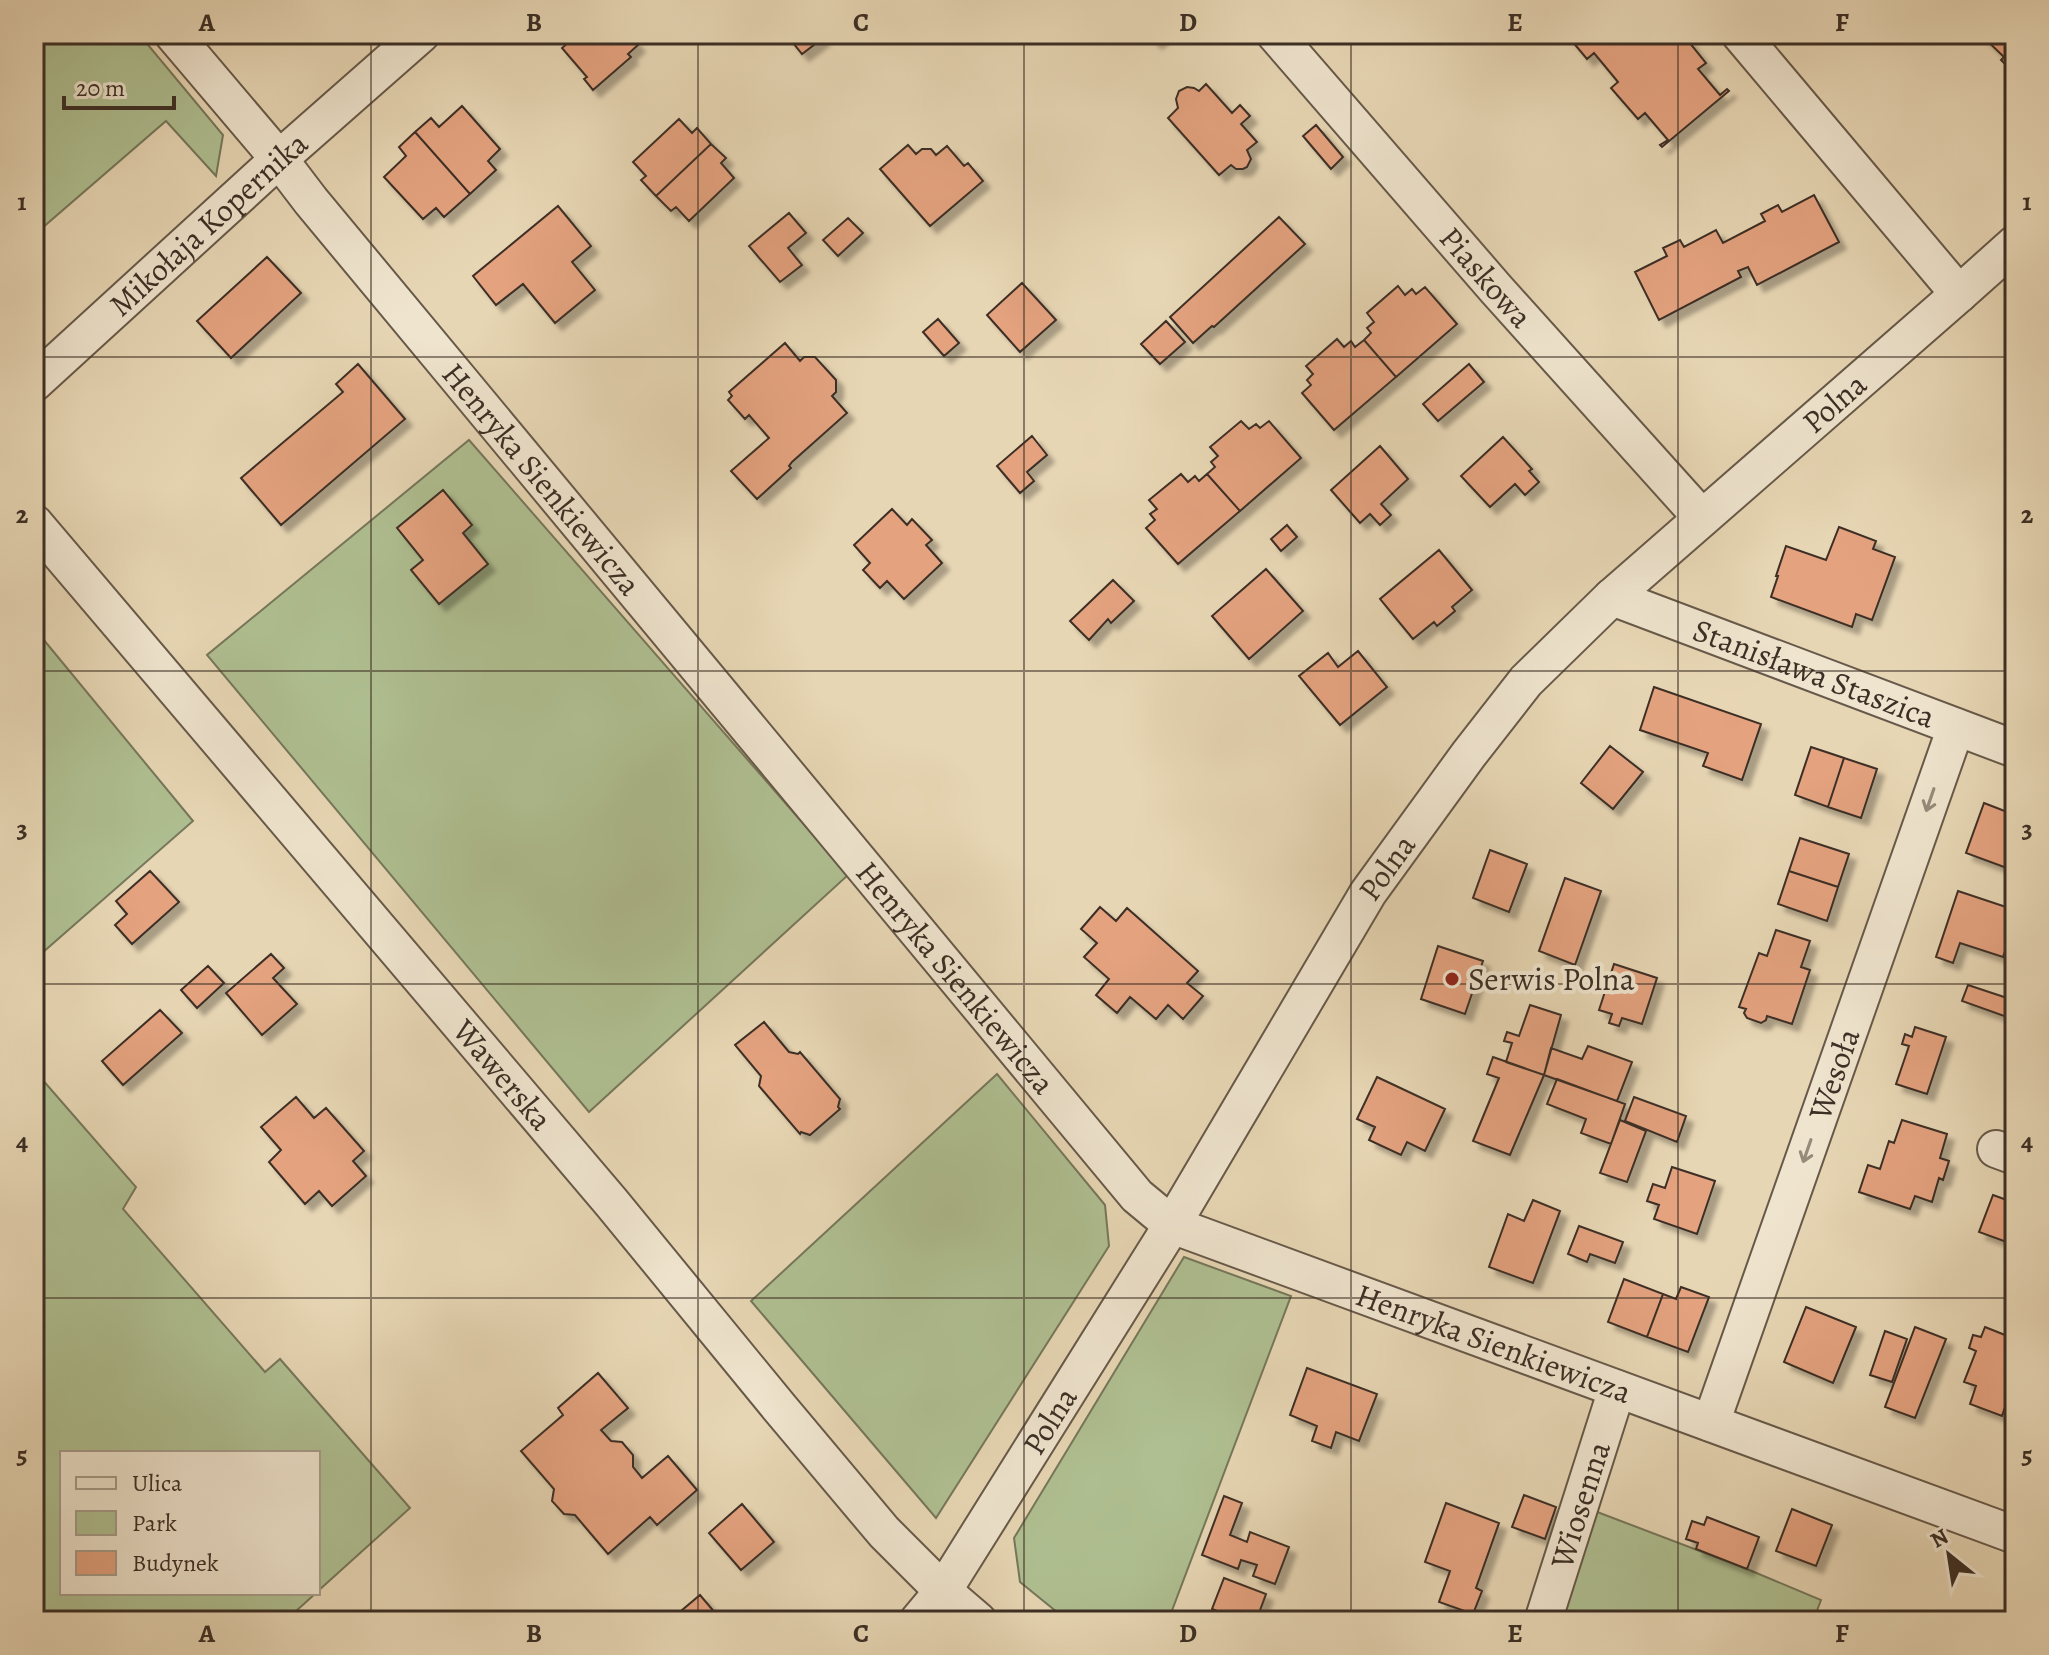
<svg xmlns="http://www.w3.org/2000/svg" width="2049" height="1655" font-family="Alegreya,serif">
<defs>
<filter id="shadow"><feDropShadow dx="7" dy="7" stdDeviation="2" flood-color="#0004"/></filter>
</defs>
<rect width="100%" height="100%" fill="#e7d6b4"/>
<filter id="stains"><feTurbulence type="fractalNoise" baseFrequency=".0025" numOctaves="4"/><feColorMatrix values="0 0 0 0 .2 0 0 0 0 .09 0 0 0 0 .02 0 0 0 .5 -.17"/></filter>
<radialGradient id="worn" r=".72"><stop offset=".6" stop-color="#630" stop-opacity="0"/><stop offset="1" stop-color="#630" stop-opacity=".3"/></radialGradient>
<path fill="#afbf91" stroke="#76775b" stroke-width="2" d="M34 34H139L223 135 216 176 166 121 34 235Z
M469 440 848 875 589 1112 207 655Z
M34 628 193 821 34 960Z
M34 1070 136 1187 123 1209 265 1372 280 1359 410 1508 318 1591V1453H62V1593H316L285 1621H34Z
M997 1074 1105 1205 1109 1246 936 1518 751 1301Z
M1184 1257 1291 1296 1168 1621H1068L1020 1582 1014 1538Z
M1592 1510 1747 1569 1821 1600 1813 1621H1570L1558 1615Z"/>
<path fill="#e4a27f" stroke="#3c2f25" stroke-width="2" filter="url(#shadow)" d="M576 34H628L638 45 628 54 631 57 593 90 584 79 587 77 562 48 577 35Z
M786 34H820L823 38 802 54Z
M1148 34H1164L1155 42Z
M1566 34H1669L1672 37 1676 34H1681L1690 42H1689L1706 63 1698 69 1720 95 1727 89 1729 91 1662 147 1660 145 1668 140 1645 113 1638 119 1611 88 1618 82 1594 53 1587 59Z
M1980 34H2015V74L2001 60 2004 57Z
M1206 84 1232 113 1240 105 1250 116 1241 124 1257 142 1247 150 1251 159 1247 167 1243 169H1236L1231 165 1219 175 1168 118 1178 108 1176 99 1179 91 1187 87 1194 88 1199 91Z
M462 106 500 149 488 161 496 170 470 194 415 132 431 118 439 127Z
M679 119 692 133 697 128 711 144 656 196 641 180 646 176 633 162Z
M1316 125 1343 157 1331 169 1303 136Z
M415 132 470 194 444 217 436 208 423 219 384 177 406 156 399 147Z
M711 144 726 158 721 163 734 178 689 221 676 207 671 211 656 196Z
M908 145 916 154 922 149H931L936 155 947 146 964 166 968 163 983 181 930 226 880 169Z
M1814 195 1839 242 1757 285 1748 267 1738 271 1741 277 1659 320 1635 272 1667 256 1663 248 1680 240 1684 247 1716 230 1723 243 1765 221 1761 214 1778 205 1782 212Z
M558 206 591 246 572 262 595 290 555 323 523 284 496 305 473 276Z
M789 213 806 233 788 248 802 265 780 282 749 246Z
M1279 217 1305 244 1214 327 1212 326 1193 343 1170 317Z
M848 218 863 233 838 256 823 240Z
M267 257 301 293 231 358 197 321Z
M1022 283 1056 320 1020 352 987 315Z
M1398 286 1405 295 1412 289 1416 294 1425 287 1457 324 1396 377 1364 340 1371 333 1367 328 1374 322 1367 313Z
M938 319 959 343 944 356 923 332Z
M1166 321 1185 342 1160 364 1141 344Z
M1337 339 1344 347 1351 341 1355 347 1364 340 1396 377 1334 430 1302 393 1311 385 1307 380 1313 374 1306 366Z
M785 343 800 361 804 357H815L836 380V392L832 396 847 413 792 462 789 466 791 468 757 499 731 471 769 438 749 415 745 419 728 400 732 396 729 392Z
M358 364 405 419 281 525 241 478 343 392 336 384Z
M1469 364 1484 382 1438 421 1423 404Z
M1241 421 1249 429 1256 424 1260 428 1269 421 1301 458 1240 511 1207 474 1215 467 1211 462 1218 456 1210 447Z
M1032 436 1047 455 1027 472 1034 481 1020 493 997 466Z
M1503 437 1532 469 1529 471 1539 482 1525 495 1515 484 1490 507 1461 476Z
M1380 446 1408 479 1381 504 1391 515 1380 525 1370 514 1360 523 1331 490Z
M1181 474 1188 482 1195 476 1199 481 1207 474 1240 511 1178 564 1146 528 1155 520 1150 514 1157 509 1149 500Z
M443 490 472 525 463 533 488 564 439 604 411 570 423 560 397 528Z
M892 509 907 525 912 519 932 540 926 545 942 563 904 599 887 581 880 588 863 570 870 563 854 545Z
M1287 525 1297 537 1281 551 1271 539Z
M1839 527 1876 541 1873 549 1895 557 1872 620 1856 614 1852 627 1771 597 1778 576H1776L1786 546 1826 560Z
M1439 550 1472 590 1452 607 1455 611 1437 626 1434 622 1413 639 1380 599Z
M1266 569 1303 611 1249 659 1212 616Z
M1113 580 1134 601 1111 623 1108 619 1089 640 1070 621Z
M1358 651 1387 687 1340 725 1299 676 1328 653 1338 667Z
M1654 687 1761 724 1742 780 1703 766 1708 753 1640 730Z
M1610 746 1643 772 1613 809 1581 783Z
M1811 747 1844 758 1828 807 1795 795Z
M1844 758 1877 769 1861 818 1828 807Z
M1984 803 2015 815V871L1966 853Z
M1800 838 1849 854 1838 887 1789 871Z
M1490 850 1527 864 1509 912 1473 898Z
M150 871 179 902 132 944 115 925 127 914 116 901Z
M1789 871 1838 887 1827 921 1778 904Z
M1565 878 1601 891 1575 965 1539 951Z
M1958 891 2015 910V922L2003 957 1960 943 1953 963 1936 957Z
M1100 907 1116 921 1127 908 1198 971 1187 983 1203 996 1183 1019 1168 1005 1156 1019 1130 997 1117 1013 1096 995 1109 979 1084 957 1097 943 1081 929Z
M1776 930 1810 941 1801 967 1810 970 1792 1024 1767 1016 1766 1020 1761 1023 1747 1018 1744 1013 1746 1009 1739 1007 1759 953 1767 956Z
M1438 946 1483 961 1465 1014 1421 999Z
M271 954 284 968 273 978 297 1004 262 1035 226 993Z
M1614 964 1657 978 1642 1024 1622 1018 1619 1026 1609 1023 1612 1014 1599 1010Z
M208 966 224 983 197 1008 181 990Z
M1968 985 2013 1000 2007 1017 1962 1001Z
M1530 1005 1561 1015 1544 1075 1506 1062 1512 1043 1504 1041 1507 1032 1519 1036Z
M160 1010 182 1033 123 1085 102 1061Z
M764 1022 789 1052 798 1054 800 1052 840 1099 838 1107 840 1109 810 1135 801 1132 800 1134 759 1086 761 1076 735 1045Z
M1915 1027 1946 1037 1927 1094 1896 1084 1909 1046 1902 1044 1905 1034 1912 1037Z
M1588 1046 1632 1062 1617 1101 1544 1075 1551 1048 1582 1059Z
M1493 1057 1544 1075 1510 1155 1473 1141 1499 1078 1487 1074Z
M1377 1077 1445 1109 1425 1151 1407 1142 1401 1155 1369 1140 1375 1127 1357 1119Z
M1557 1079 1625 1104 1611 1144 1581 1133 1586 1119 1547 1104Z
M296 1097 314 1118 326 1108 364 1151 353 1161 366 1176 332 1206 319 1191 305 1204 269 1162 281 1150 261 1127Z
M1634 1097 1686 1116 1677 1142 1625 1121Z
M1620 1120 1646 1131 1627 1182 1600 1173Z
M1902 1120 1947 1134 1940 1158 1949 1161 1943 1180 1939 1178 1932 1202 1915 1196 1910 1209 1859 1192 1868 1165 1880 1169 1889 1141 1894 1143Z
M1672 1167 1715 1181 1697 1234 1654 1219 1659 1205 1647 1201 1653 1184 1665 1188Z
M1993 1195 2015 1203V1245L1979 1232Z
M1533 1200 1560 1211 1533 1283 1489 1267 1508 1214 1524 1221Z
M1579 1226 1623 1242 1615 1263 1590 1254 1587 1262 1568 1254Z
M1624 1279 1663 1294 1647 1337 1608 1322Z
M1681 1287 1709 1297 1688 1352 1647 1337 1663 1294 1676 1299Z
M1806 1307 1856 1327 1833 1383 1784 1362Z
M1915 1327 1946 1339 1915 1418 1885 1407Z
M1985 1327 2015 1339V1394L2013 1400 2008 1398 2002 1416 1970 1404 1976 1386 1964 1382 1976 1351 1969 1348 1973 1335 1981 1337Z
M1885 1331 1907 1339 1892 1382 1870 1375Z
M1307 1368 1377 1394 1359 1441 1336 1432 1331 1448 1312 1441 1317 1426 1290 1415Z
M598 1373 628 1408 601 1430 611 1441 622 1442 633 1455V1467L642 1478 668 1456 697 1490 657 1525 650 1517 608 1554 575 1515 564 1514 552 1501 554 1489 521 1451 563 1415 558 1408Z
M1524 1495 1556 1507 1545 1539 1512 1527Z
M1224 1496 1242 1503 1230 1535 1247 1542 1250 1532 1289 1547 1275 1584 1253 1576 1257 1565 1241 1560 1238 1569 1202 1555Z
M1446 1503 1499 1523 1476 1588 1482 1591 1473 1614 1439 1602 1450 1571 1425 1562Z
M742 1504 774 1542 741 1570 709 1533Z
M1792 1509 1832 1525 1816 1566 1776 1551Z
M1707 1517 1759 1537 1747 1569 1696 1549 1698 1543 1686 1539 1692 1521 1704 1525Z
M1224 1578 1266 1594 1256 1621H1254L1255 1618 1237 1611 1235 1618 1212 1609Z
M700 1595 722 1621H669Z"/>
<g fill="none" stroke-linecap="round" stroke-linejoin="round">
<defs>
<g id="minor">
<path id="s1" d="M173 34 279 159 311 201 1137 1196 1172 1225 2015 1535"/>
<path id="s2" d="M1275 34 1496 289 1702 518"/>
<path d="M1740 34 1959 294"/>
<path id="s3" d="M34 383 279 159 421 34"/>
<path id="s4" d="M34 523 611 1202 779 1407 884 1532 943 1591 978 1621"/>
<path id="s5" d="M1612 597 2015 749"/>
<path d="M1996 1149 2015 1156"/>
<path id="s6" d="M1711 1423 1956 727"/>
<path id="s7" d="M918 1621 943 1591 1172 1225 1368 893 1469 754 1526 681 1612 597 1959 294 2015 244"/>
<path id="s8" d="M1543 1621 1617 1389"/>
</g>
</defs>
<use href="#minor" stroke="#675949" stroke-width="40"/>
<use href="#minor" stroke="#efe4ce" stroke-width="36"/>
</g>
<defs><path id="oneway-shaft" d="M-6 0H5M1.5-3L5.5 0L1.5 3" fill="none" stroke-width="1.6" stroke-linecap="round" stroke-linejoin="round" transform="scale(2)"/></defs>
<g stroke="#968a7a">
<use href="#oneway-shaft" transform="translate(1930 800) rotate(109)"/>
<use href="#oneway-shaft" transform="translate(1807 1151) rotate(109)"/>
</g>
<path fill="none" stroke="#3c2f25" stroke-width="2" stroke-opacity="0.55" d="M371 34V1621M698 34V1621M1024 34V1621M1351 34V1621M1678 34V1621M34 357H2015M34 671H2015M34 984H2015M34 1298H2015"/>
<circle fill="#8f2418" stroke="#efe4ce" stroke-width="3" cx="1452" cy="979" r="8"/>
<g text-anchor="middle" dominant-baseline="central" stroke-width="8" stroke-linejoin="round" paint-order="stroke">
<g font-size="32" fill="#3c2f25" stroke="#efe4ce">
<text stroke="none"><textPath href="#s3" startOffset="236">Mikołaja Kopernika</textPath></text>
<text stroke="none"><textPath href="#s2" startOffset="322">Piaskowa</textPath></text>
<text stroke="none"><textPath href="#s7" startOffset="1536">Polna</textPath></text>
<text stroke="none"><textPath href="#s1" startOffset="578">Henryka Sienkiewicza</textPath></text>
<text stroke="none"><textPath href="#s5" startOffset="216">Stanisława Staszica</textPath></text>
<text stroke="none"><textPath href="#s7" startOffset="888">Polna</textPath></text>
<text stroke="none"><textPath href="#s1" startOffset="1226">Henryka Sienkiewicza</textPath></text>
<text stroke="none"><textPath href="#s4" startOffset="724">Wawerska</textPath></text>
<text stroke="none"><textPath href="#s6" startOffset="370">Wesoła</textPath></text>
<text stroke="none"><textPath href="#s1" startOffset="1898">Henryka Sienkiewicza</textPath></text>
<text stroke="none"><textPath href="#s7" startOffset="240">Polna</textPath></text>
<text stroke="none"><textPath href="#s8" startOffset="122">Wiosenna</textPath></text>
</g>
<g font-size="32" fill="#3c2f25" stroke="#efe4ce" text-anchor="start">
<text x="1468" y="979">Serwis Polna</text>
</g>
</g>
<rect width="2049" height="1655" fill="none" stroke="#e7d6b4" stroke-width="88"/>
<rect x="60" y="1451" width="260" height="144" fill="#efe4ce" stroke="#a79c8a" stroke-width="2"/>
<rect x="76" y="1477" width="40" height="12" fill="#efe4ce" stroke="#a79c8a" stroke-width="2"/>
<text x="132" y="1491" font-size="24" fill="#3c2f25">Ulica</text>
<rect x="76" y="1511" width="40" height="24" fill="#afbf91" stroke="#a79c8a" stroke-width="2"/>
<text x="132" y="1531" font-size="24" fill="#3c2f25">Park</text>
<rect x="76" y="1551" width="40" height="24" fill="#e4a27f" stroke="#a79c8a" stroke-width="2"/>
<text x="132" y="1571" font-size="24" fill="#3c2f25">Budynek</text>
<g transform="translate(1949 1555) rotate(330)" stroke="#efe4ce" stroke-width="6" paint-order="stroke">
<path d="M0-6L14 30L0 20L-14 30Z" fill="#3c2f25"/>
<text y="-12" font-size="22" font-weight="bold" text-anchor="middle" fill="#3c2f25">N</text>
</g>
<path d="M64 96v12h110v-12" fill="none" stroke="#3c2f25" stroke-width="4"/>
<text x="76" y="96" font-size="24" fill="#3c2f25" stroke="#efe4ce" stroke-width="6" paint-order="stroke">20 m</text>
<rect x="44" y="44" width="1961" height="1567" fill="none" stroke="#3c2f25" stroke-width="3"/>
<g font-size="26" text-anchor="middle" font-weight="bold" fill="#3c2f25">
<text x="207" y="31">A</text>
<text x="534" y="31">B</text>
<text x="861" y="31">C</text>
<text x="1188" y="31">D</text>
<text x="1515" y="31">E</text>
<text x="1842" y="31">F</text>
<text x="22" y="210">1</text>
<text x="2027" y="210">1</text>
<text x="22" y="523">2</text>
<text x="2027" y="523">2</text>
<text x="22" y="837">3</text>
<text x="2027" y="837">3</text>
<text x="22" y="1150">4</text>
<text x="2027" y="1150">4</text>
<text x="22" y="1463">5</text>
<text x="2027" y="1463">5</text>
<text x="207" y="1642">A</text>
<text x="534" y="1642">B</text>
<text x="861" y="1642">C</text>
<text x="1188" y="1642">D</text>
<text x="1515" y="1642">E</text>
<text x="1842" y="1642">F</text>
</g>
<rect width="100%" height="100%" filter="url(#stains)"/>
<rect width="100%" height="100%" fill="url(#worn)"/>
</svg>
